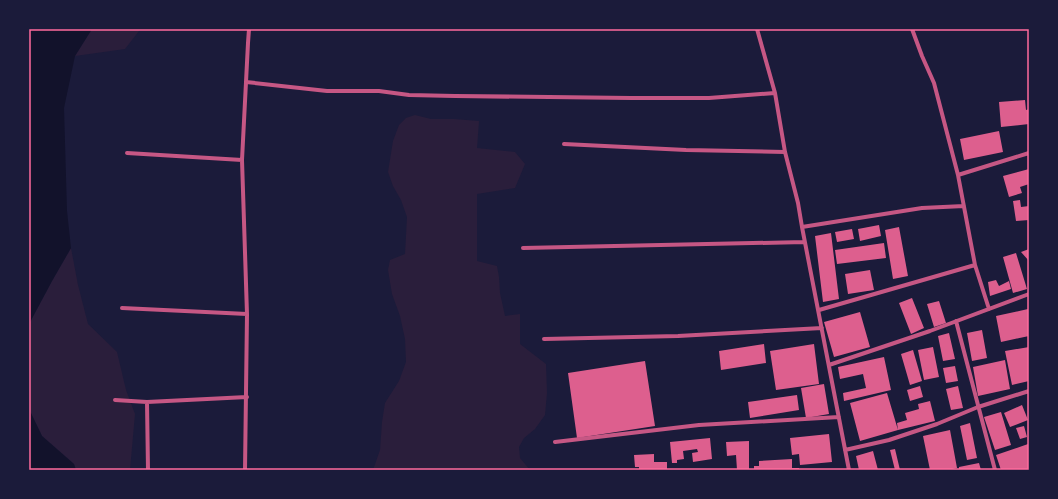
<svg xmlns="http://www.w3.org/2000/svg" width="1058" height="499" font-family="'Public Sans',sans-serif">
<rect width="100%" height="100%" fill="#1b1b3a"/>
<path fill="#2a1e3b" d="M92 29H139V31L125 49 75 56Z
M415 115 431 119H454L479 121 477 148 515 152 525 164 515 188 477 194V261L497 266 499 277 500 293 505 316 520 314V344L546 364 547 393 545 415 535 429 524 438 519 447 520 458 530 470H373L380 450 382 422 385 403 399 381 406 362 405 339 400 316 392 294 388 270 390 260 405 254 407 217 401 200 393 186 388 172 393 141 399 125 406 118Z
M71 248 78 285 88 324 117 352 126 390 135 414 130 470H76L74 464 42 436 29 409V324L52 281Z"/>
<path fill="#12122b" d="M29 29H92L75 56 64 108 67 211 71 248 52 281 29 324Z
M29 409 42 436 74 464 76 470H29Z"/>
<path fill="#dd5f8e" d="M1025 100 1026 110 1029 109V124L1001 127 999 102Z
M999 131 1003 152 964 160 960 139Z
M1029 169V184L1020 187 1022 193 1009 197 1003 176Z
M1020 200 1021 207 1029 206V220L1016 221 1013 201Z
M879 225 881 236 860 241 858 229Z
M899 227 908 276 893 279 885 230Z
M852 229 854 239 837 242 835 232Z
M831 233 839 299 823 302 815 236Z
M884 243 886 258 837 264 835 250Z
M1029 249V261L1021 252Z
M1016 253 1027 289 1013 293 1003 257Z
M870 270 874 290 848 294 845 274Z
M996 280 999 286 1009 281 1011 289 990 296 988 282Z
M912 298 924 328 911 334 899 303Z
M939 301 946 323 934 327 927 304Z
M1028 309 1029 314V336L1001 342 996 316Z
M860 312 870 347 834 357 824 322Z
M982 330 987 358 972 361 967 333Z
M949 333 955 359 943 361 938 336Z
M764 344 766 363 721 370 719 351Z
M814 344 819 384 776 390 770 351Z
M933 347 939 377 924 380 918 350Z
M1029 347V381L1012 385 1005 351Z
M913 350 922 381 910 385 901 354Z
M884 357 891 390 844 401 843 393 866 388 863 374 840 379 838 367Z
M1005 360 1010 389 978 396 973 367Z
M645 361 655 426 577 438 568 373Z
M955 366 958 381 946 383 943 368Z
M824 384 829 414 806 418 801 388Z
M920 386 923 397 910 401 907 390Z
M958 386 963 408 951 410 946 389Z
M887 393 898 430 860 441 850 403Z
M797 395 799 410 750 418 748 402Z
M930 401 935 421 898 430 897 423 907 420 905 413 919 409 918 404Z
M1022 405 1028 420 1010 427 1004 413Z
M1001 412 1011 445 995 450 984 417Z
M970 423 977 458 967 460 960 426Z
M1024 426 1027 437 1020 439 1016 428Z
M950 430 957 468 948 470H930L923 436Z
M829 434 832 462 800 465 799 454 792 455 790 438Z
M710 438 712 459 693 462 692 453 698 452 697 449 683 451 684 459 677 460V463H672L670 442Z
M749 441V470H737L736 455 727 456 726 442Z
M1028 444 1029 470H1001L996 455Z
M895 449 900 470H895L890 450Z
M873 451 878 470H859L856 456Z
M654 454V462H667V470H639V467H635L634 455Z
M792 459V468H799V470H754V466H759V461Z
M979 463 981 470H959V467Z"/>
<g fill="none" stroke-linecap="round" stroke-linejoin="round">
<path stroke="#c65784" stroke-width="4" d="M757 29 775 93 785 152 798 203 802 227 849 470
M912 29 922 56 934 83 958 175 975 265 989 309
M246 82 327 91H379L409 95 455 96 631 98H709L775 93
M564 144 686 150 785 152
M127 153 242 160
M958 175 1029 153
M802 227 922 208 964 206
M523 248 805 242
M122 308 247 314
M819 310 975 265
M956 321 995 470
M544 339 678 336 822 328
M829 365 930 331 1029 294
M115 400 147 402 247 397
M147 402 148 470
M555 442 699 425 839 417
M845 450 889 440 937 424 978 407 1029 391
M245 470 247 314 242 160 248 43 249 29"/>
</g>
<rect width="1058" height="499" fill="none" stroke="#1b1b3a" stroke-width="60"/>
<rect x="30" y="30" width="998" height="439" fill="none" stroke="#ff6b9d" stroke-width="1.5"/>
</svg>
